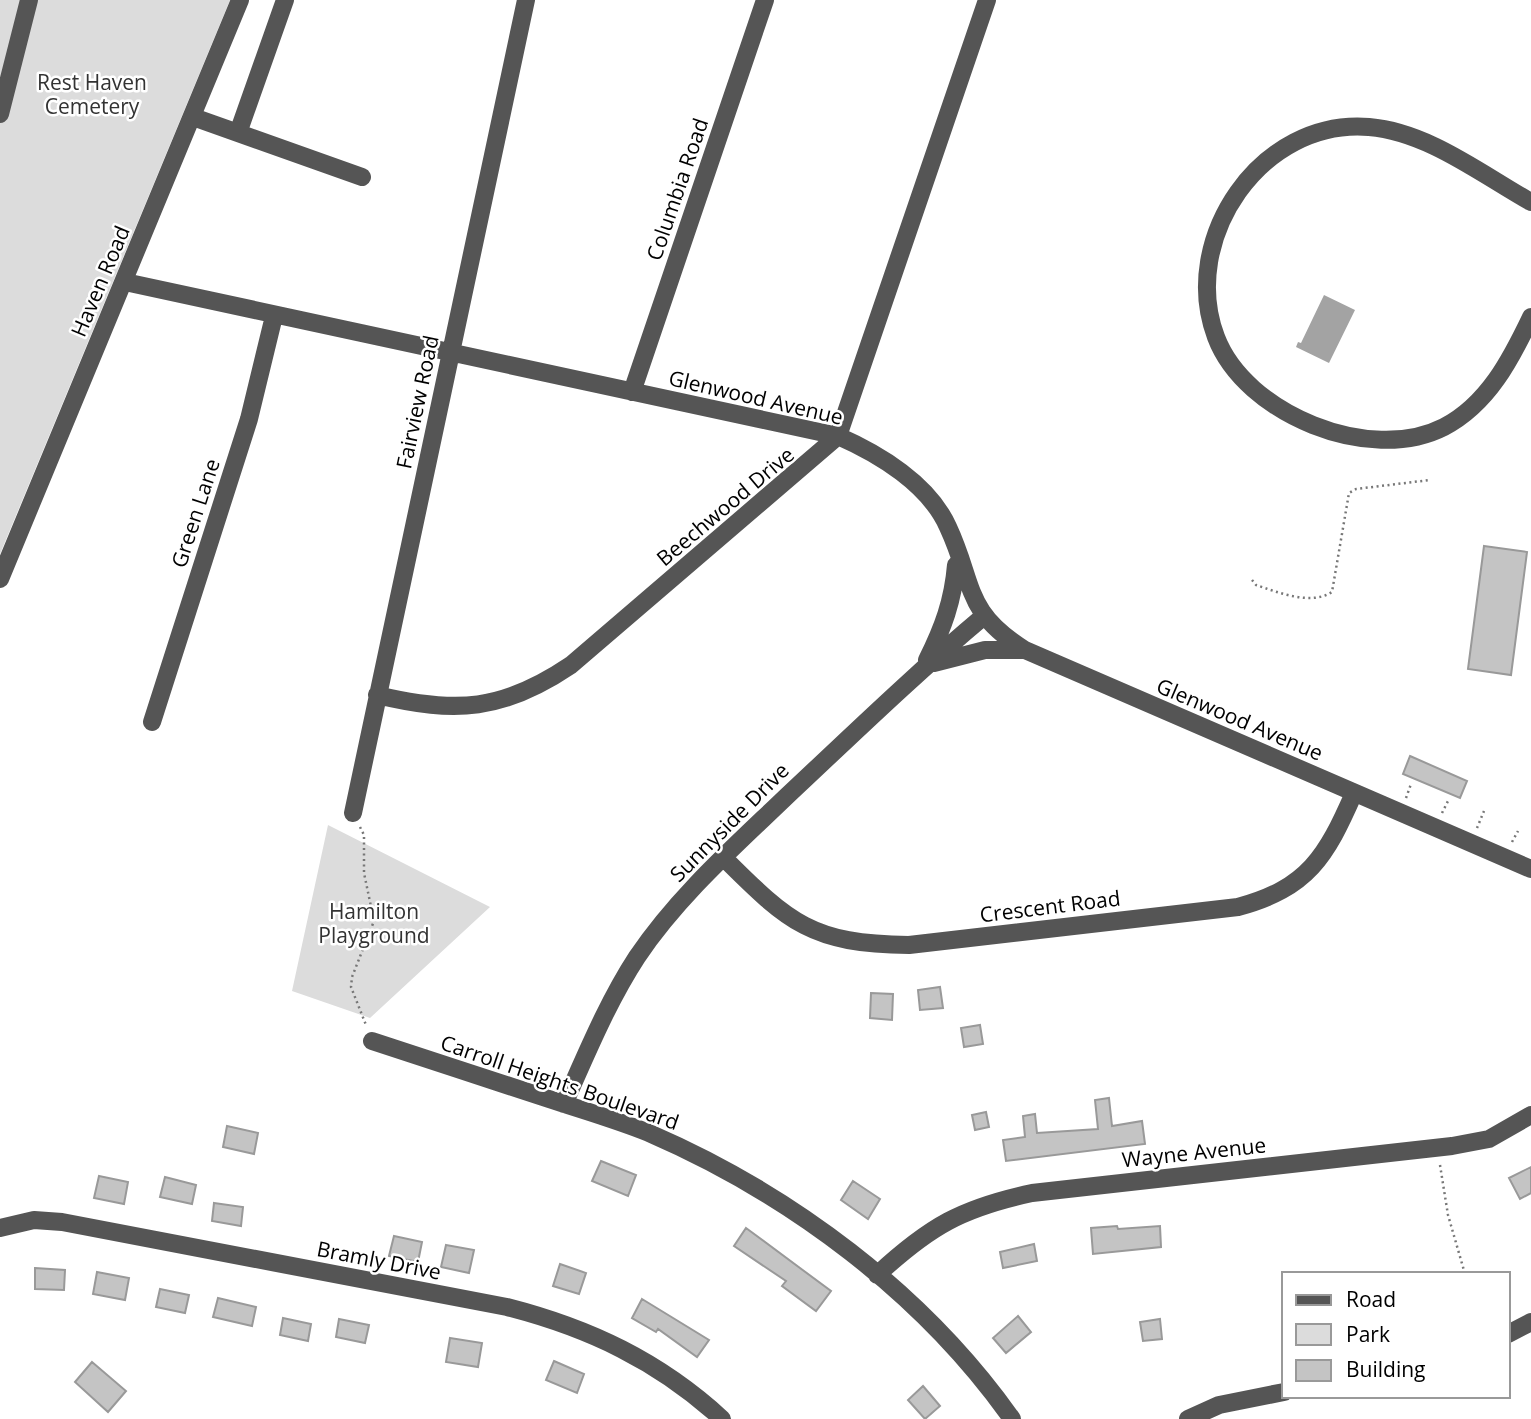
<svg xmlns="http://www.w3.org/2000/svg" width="1531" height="1419" font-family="'Open Sans',sans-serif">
<rect width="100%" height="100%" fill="#fff"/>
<path fill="#dcdcdc" d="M0 0H230L0 554Z
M328 825 490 907 370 1018 292 991Z"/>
<path fill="#a3a3a3" d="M1324 295 1355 310 1329 363 1296 347 1298 342 1301 343Z"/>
<path fill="#c4c4c4" stroke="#999" stroke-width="2" d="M1484 546 1527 552 1511 675 1468 669Z
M1410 756 1467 781 1460 798 1403 774Z
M940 987 943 1008 920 1010 918 990Z
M871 993 893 994 892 1020 870 1018Z
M980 1025 983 1044 964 1047 961 1028Z
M1109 1098 1112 1126 1142 1121 1145 1144 1006 1161 1003 1140 1025 1137 1023 1116 1035 1114 1037 1133 1098 1129 1095 1100Z
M986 1112 989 1127 975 1130 972 1115Z
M227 1126 258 1133 254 1154 223 1147Z
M601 1161 636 1175 628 1196 592 1181Z
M1531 1167V1193L1520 1199 1509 1178Z
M99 1176 128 1182 124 1204 94 1198Z
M165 1177 196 1185 192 1204 160 1197Z
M853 1181 880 1199 868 1219 841 1200Z
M214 1203 243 1207 241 1226 212 1221Z
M1117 1226 1118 1229 1160 1226 1161 1247 1093 1254 1091 1228Z
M746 1228 831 1291 816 1311 782 1286 786 1281 734 1246Z
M394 1236 422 1242 418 1262 389 1256Z
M1034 1244 1037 1261 1003 1268 1000 1252Z
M446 1245 474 1250 469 1273 441 1267Z
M560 1264 586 1273 579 1294 553 1286Z
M35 1268 65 1270 64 1290 35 1289Z
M97 1272 129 1278 125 1300 93 1294Z
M160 1289 189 1295 185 1313 156 1307Z
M218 1298 256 1307 252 1326 213 1317Z
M642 1299 709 1340 697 1357 658 1329 656 1332 632 1318Z
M1018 1316 1031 1332 1006 1353 993 1338Z
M283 1318 311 1324 308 1341 280 1335Z
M339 1319 369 1325 365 1343 336 1337Z
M1160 1319 1162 1339 1143 1341 1140 1322Z
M450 1338 482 1343 478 1367 446 1362Z
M554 1361 584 1374 577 1393 546 1380Z
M92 1362 126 1391 108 1412 75 1382Z
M923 1386 940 1406 925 1419 908 1400Z"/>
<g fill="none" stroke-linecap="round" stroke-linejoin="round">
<path stroke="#777" stroke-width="2.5" stroke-dasharray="2 3.5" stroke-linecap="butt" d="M1252 580 1256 585C1277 592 1311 606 1332 592L1349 493 1356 489 1430 480
M1406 798 1411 784
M1442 813 1449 799
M360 827 364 835V873L374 921 352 977 351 987 366 1025
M1477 828 1484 811
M1512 842 1518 831
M1440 1165 1448 1215 1465 1274"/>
<path stroke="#555" stroke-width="18" d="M0 114 29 0
M193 117 362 177
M238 133 285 0
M1531 202C1481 174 1428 132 1369 127 1261 118 1179 239 1216 337 1245 414 1370 465 1444 427 1488 404 1511 359 1531 317
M125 282 838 436C879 454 929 484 948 527 975 585 963 611 1025 650L1531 869
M632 392 765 0
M0 579 240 0
M927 660C943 628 953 601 956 565
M934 663 985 650H1025
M377 695C456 714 503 711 571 665L838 436 987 0
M152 722 249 419 274 316
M353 813 526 0
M723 857C789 923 812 944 909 945L1238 907C1308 888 1326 857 1354 793
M372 1041C431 1060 490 1080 549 1099 582 1110 617 1120 649 1133 790 1194 923 1293 1012 1419
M564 1104C586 1055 607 1003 637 957 678 896 735 846 788 795 853 734 916 673 984 616
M0 1228 34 1220 62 1222 507 1307C589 1328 659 1361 722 1419
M877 1275C930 1226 962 1208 1032 1193L1452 1146 1489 1139 1531 1115
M1508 1334 1531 1322
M1188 1419 1219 1405 1284 1392"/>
</g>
<g text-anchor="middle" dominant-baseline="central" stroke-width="5" stroke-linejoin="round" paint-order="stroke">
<g font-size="21" fill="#333" stroke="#fff">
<text x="92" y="82">Rest Haven<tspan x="92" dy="24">Cemetery</tspan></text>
<text x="374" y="911">Hamilton<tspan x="374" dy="24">Playground</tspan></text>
</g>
<g font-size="21" fill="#000" stroke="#fff">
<text transform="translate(677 189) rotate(-71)">Columbia Road</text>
<text transform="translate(100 281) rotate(-67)">Haven Road</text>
<text transform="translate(756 397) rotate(13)">Glenwood Avenue</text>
<text transform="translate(417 402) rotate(-78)">Fairview Road</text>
<text transform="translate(725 506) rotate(-40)">Beechwood Drive</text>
<text transform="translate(195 513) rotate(-72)">Green Lane</text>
<text transform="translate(1240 719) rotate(23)">Glenwood Avenue</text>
<text transform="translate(729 822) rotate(-45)">Sunnyside Drive</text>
<text transform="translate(1050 906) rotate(-7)">Crescent Road</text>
<text transform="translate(560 1082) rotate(19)">Carroll Heights Boulevard</text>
<text transform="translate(1194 1152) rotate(-6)">Wayne Avenue</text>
<text transform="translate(379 1260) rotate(11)">Bramly Drive</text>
</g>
</g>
<rect x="1282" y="1272" width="228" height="126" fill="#ffffff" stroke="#999999" stroke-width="2"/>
<rect x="1296" y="1295" width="35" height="10" fill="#555555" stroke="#999999" stroke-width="2"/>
<text x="1346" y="1307" font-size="21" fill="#000000">Road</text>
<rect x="1296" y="1324" width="35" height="21" fill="#dcdcdc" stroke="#999999" stroke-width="2"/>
<text x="1346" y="1342" font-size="21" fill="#000000">Park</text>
<rect x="1296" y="1360" width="35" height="21" fill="#c4c4c4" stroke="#999999" stroke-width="2"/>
<text x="1346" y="1377" font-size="21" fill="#000000">Building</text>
</svg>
